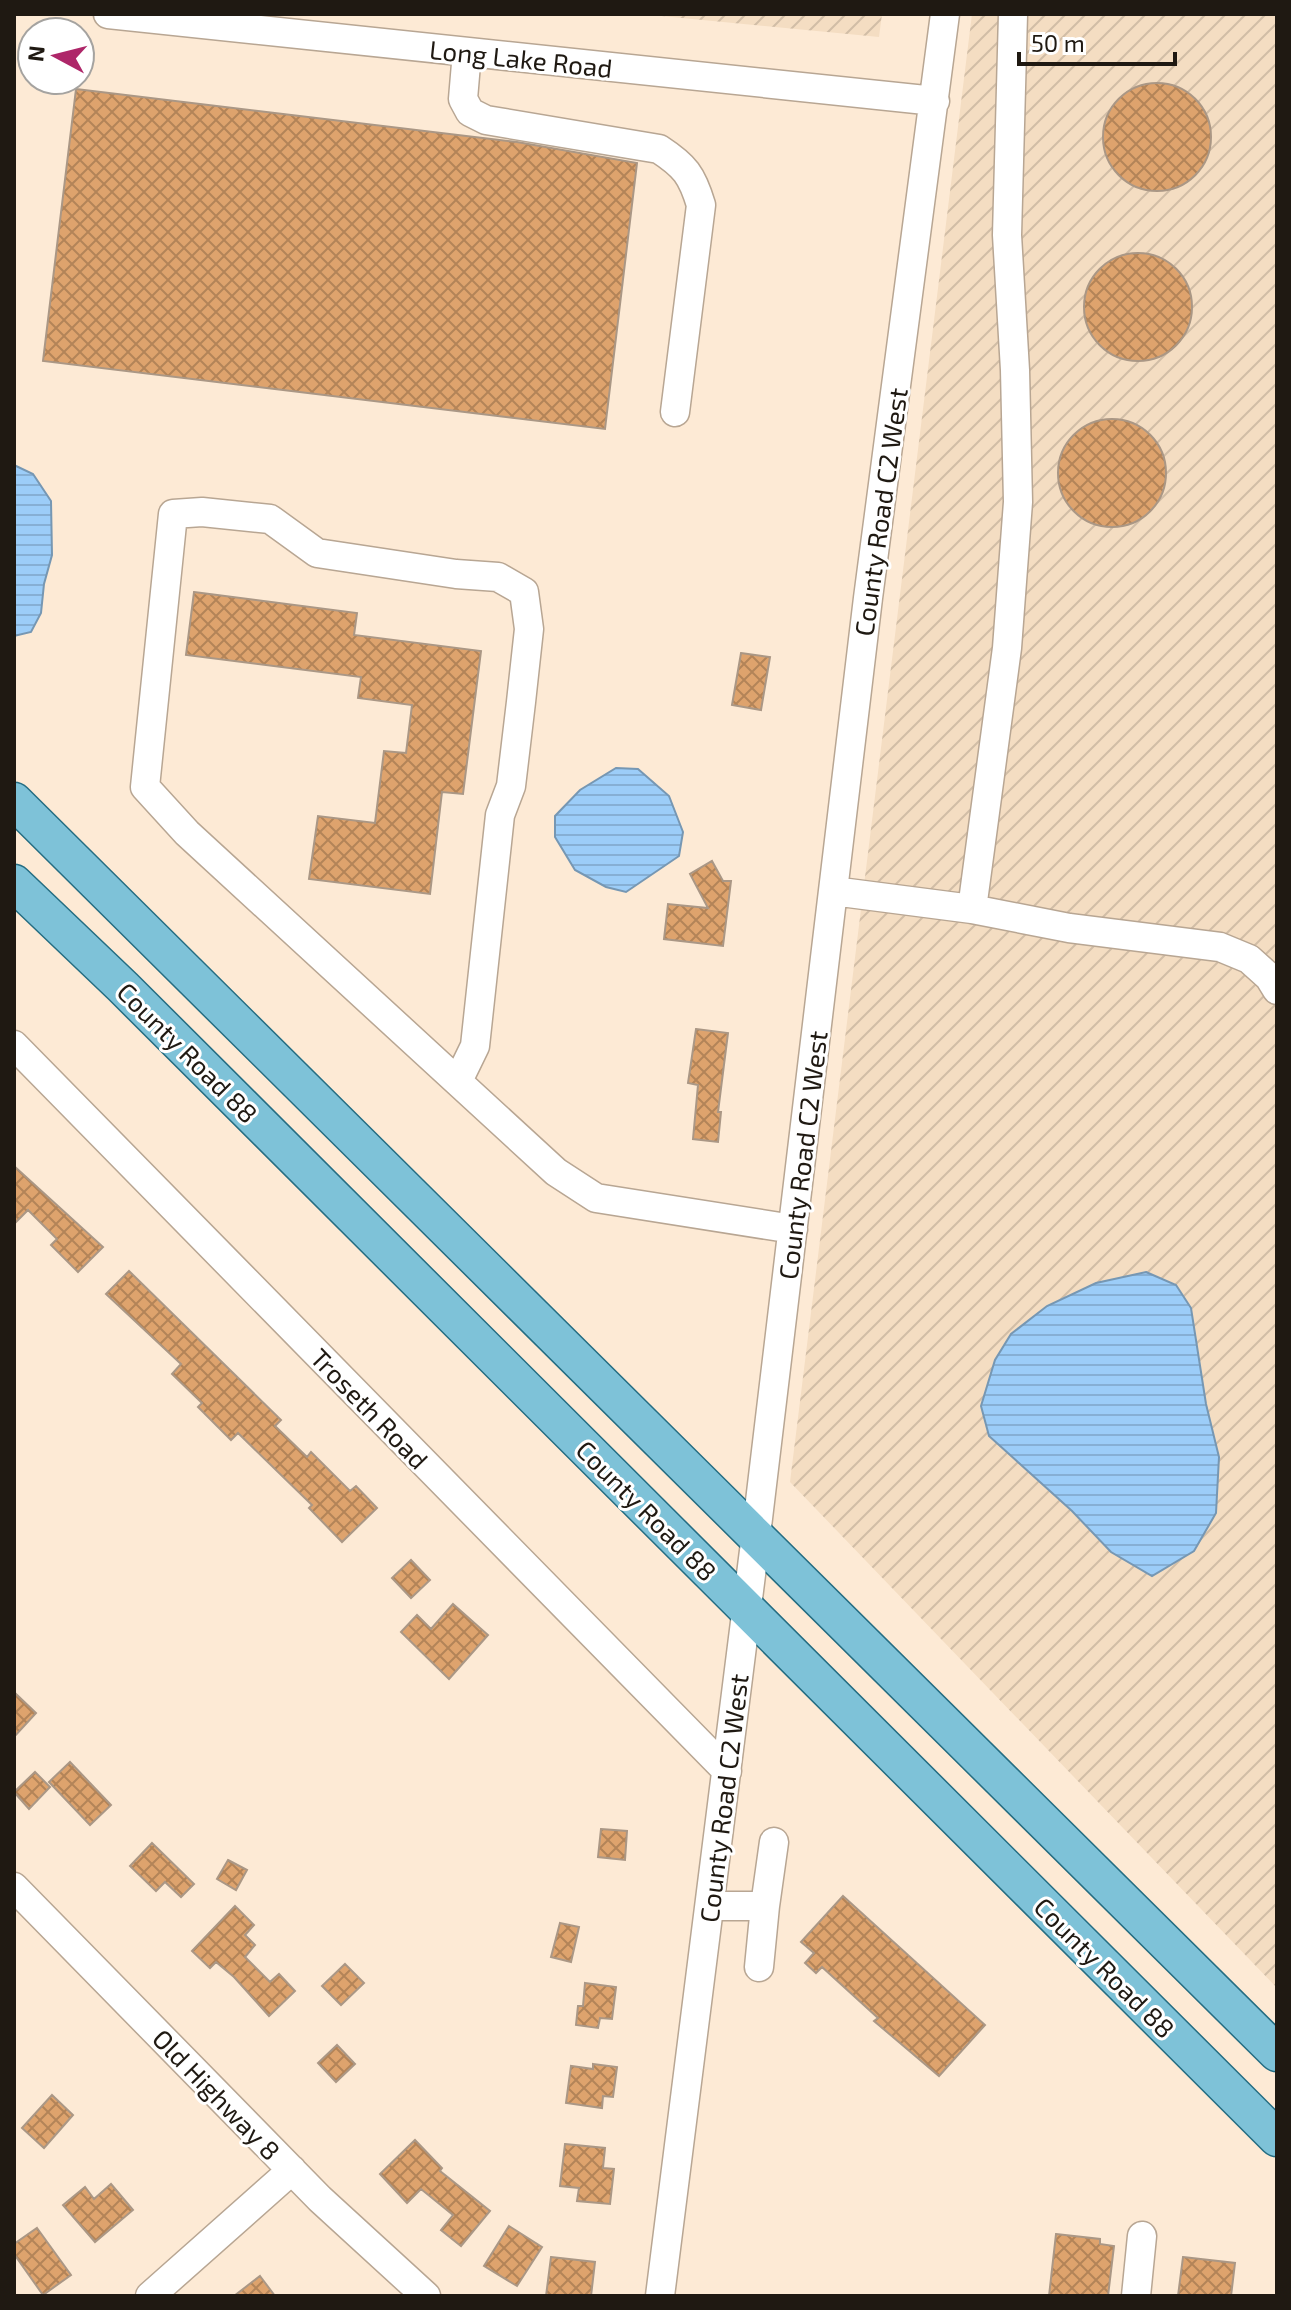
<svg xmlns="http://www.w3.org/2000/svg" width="1291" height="2310" font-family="'Exo 2',sans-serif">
<defs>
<pattern id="industrial-furrows" width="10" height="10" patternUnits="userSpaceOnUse" patternTransform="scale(2)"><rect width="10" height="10" fill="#f4ddc2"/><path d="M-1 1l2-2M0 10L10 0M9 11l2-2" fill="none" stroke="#d1bda6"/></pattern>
<pattern id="water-rules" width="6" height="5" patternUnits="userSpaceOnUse" patternTransform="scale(2)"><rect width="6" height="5" fill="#9ccdf8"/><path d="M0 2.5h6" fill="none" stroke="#86afd4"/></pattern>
<pattern id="building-cross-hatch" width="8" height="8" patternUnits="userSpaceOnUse" patternTransform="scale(2)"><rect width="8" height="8" fill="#dea36d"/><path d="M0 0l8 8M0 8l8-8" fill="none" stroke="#b38458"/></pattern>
</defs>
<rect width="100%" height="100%" fill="#fdead5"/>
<path fill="url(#industrial-furrows)" d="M641 14H882L879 37Z
M972 14H1277V1988L790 1482Z"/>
<path fill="url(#water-rules)" stroke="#7697b3" stroke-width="2" d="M14 465 33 474 51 501 52 555 44 584 41 613 31 632 14 636Z
M616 768 638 769 669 796 683 832 679 856 626 892 606 887 575 870 555 837V816L580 790Z
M1146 1272 1176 1285 1191 1308 1206 1404 1219 1457 1216 1513 1194 1551 1152 1576 1111 1552 1072 1511 989 1436 981 1406 995 1360 1011 1334 1047 1306 1096 1283Z"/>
<path fill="url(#building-cross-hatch)" stroke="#aa9785" stroke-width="2" d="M1103 137a54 54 0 1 1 108 0a54 54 0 1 1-108 0Z
M76 89 517 142 637 163 605 429 43 361Z
M1084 307a54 54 0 1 1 108 0a54 54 0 1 1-108 0Z
M1058 473a54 54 0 1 1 108 0a54 54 0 1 1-108 0Z
M194 592 357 613 354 635 481 651 463 794 442 792 430 894 309 879 318 816 375 823 384 751 406 753 412 705 358 698 361 677 186 655Z
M741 653 770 657 761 710 732 705Z
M712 861 723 881H731L723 946 664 939 668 904 708 908 690 874Z
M696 1029 728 1033 718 1112H721L718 1142 693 1139 698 1085 688 1083Z
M14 1166 103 1247 78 1272 51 1245 57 1239 28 1210 14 1224Z
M129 1271 281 1420 275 1426 307 1457 311 1452 350 1491 356 1486 377 1508 342 1542 309 1508 312 1505 238 1433 231 1440 198 1407 202 1403 172 1374 181 1364 106 1294Z
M411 1560 430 1580 411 1598 392 1578Z
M453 1604 488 1635 449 1679 401 1632 417 1615 431 1629Z
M14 1692 36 1713 14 1737Z
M70 1762 111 1805 90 1825 49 1782Z
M35 1772 50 1787 29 1809 14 1792Z
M601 1829 627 1831 625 1860 598 1857Z
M152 1843 194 1884 181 1897 165 1882 156 1891 130 1866Z
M228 1860 247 1870 236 1890 217 1879Z
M843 1896 985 2025 939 2076 874 2021 878 2018 822 1967 816 1973 805 1963 814 1953 801 1942Z
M235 1906 254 1925 245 1935 255 1945 245 1957 270 1982 279 1974 295 1991 269 2016 234 1977 216 1962 210 1968 192 1951Z
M560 1923 579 1927 571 1962 551 1957Z
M345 1964 364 1983 341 2005 322 1986Z
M585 1983 616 1987 612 2019 600 2018 598 2028 576 2025 578 2006H583Z
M337 2045 355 2064 336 2082 318 2063Z
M593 2064 617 2067 613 2097 603 2096 602 2108 566 2103 571 2066 593 2069Z
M52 2095 73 2115 44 2148 22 2128Z
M415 2140 442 2168 440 2171 490 2211 461 2246 441 2230 453 2215 421 2189 407 2203 380 2174Z
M565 2144 605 2148 603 2168 614 2169 610 2204 577 2201 579 2188 560 2186Z
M111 2184 133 2210 95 2242 63 2205 85 2187 94 2199Z
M509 2226 542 2247 517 2286 484 2266Z
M37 2228 71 2275 43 2295 14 2254V2244Z
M1056 2234 1100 2239V2244L1114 2246 1108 2296H1049Z
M551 2257 595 2262 591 2296H546Z
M1183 2257 1235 2263 1231 2296H1178Z
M260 2276 275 2296H234Z"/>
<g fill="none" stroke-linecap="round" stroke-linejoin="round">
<defs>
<path id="minor" d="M108 14 935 101
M467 52 463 99 470 112 486 120 659 149C685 166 692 175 701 205L675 412
M833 891 972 909 1007 648 1018 502 1015 370 1007 235 1013 14
M972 909 1069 928 1220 947 1249 959 1269 977 1277 990
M14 1045 727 1771
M458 1081 475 1046 500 815 511 786 521 702 529 629 524 592 498 577 456 574 317 553 270 519 202 512 173 514 145 787 187 833 556 1172 596 1198 793 1229
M14 1887 320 2199 426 2296
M710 1906H765L774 1842
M759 1967 765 1906
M150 2296 292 2170
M660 2296 756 1535 868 598 945 14
M1136 2296 1142 2236"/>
<path id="major" d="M14 801 1277 2053
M14 883 123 987 1277 2138"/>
</defs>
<use href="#minor" stroke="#b8a693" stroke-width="31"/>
<use href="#major" stroke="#256d82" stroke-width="39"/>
<use href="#minor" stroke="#fff" stroke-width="28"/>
<use href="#major" stroke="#7ec2d8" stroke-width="36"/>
</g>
<g text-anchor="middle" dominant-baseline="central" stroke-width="6" stroke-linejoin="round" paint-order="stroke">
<g font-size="26" fill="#1f1912" stroke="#fff">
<text transform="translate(521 58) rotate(6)">Long Lake Road</text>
<text transform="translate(880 512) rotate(-82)">County Road C2 West</text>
<text transform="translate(188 1052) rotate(45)">County Road 88</text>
<text transform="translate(802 1155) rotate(-83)">County Road C2 West</text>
<text transform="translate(370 1408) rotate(46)">Troseth Road</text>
<text transform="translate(647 1510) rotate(45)">County Road 88</text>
<text transform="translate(723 1798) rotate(-83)">County Road C2 West</text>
<text transform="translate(1105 1967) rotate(45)">County Road 88</text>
<text transform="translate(217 2094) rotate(46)">Old Highway 8</text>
</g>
</g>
<rect width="1291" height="2310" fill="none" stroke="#1f1912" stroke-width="32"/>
<g transform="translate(56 56) rotate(277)"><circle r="38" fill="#ffffff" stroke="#a5a3a0" stroke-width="2"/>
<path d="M0-6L14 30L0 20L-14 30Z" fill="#ae2669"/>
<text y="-12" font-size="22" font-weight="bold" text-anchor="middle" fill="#1f1912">N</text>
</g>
<path d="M1019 52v12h156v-12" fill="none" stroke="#1f1912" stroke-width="4"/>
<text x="1031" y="52" font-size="24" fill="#1f1912" stroke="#ffffff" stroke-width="6" paint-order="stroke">50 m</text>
</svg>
